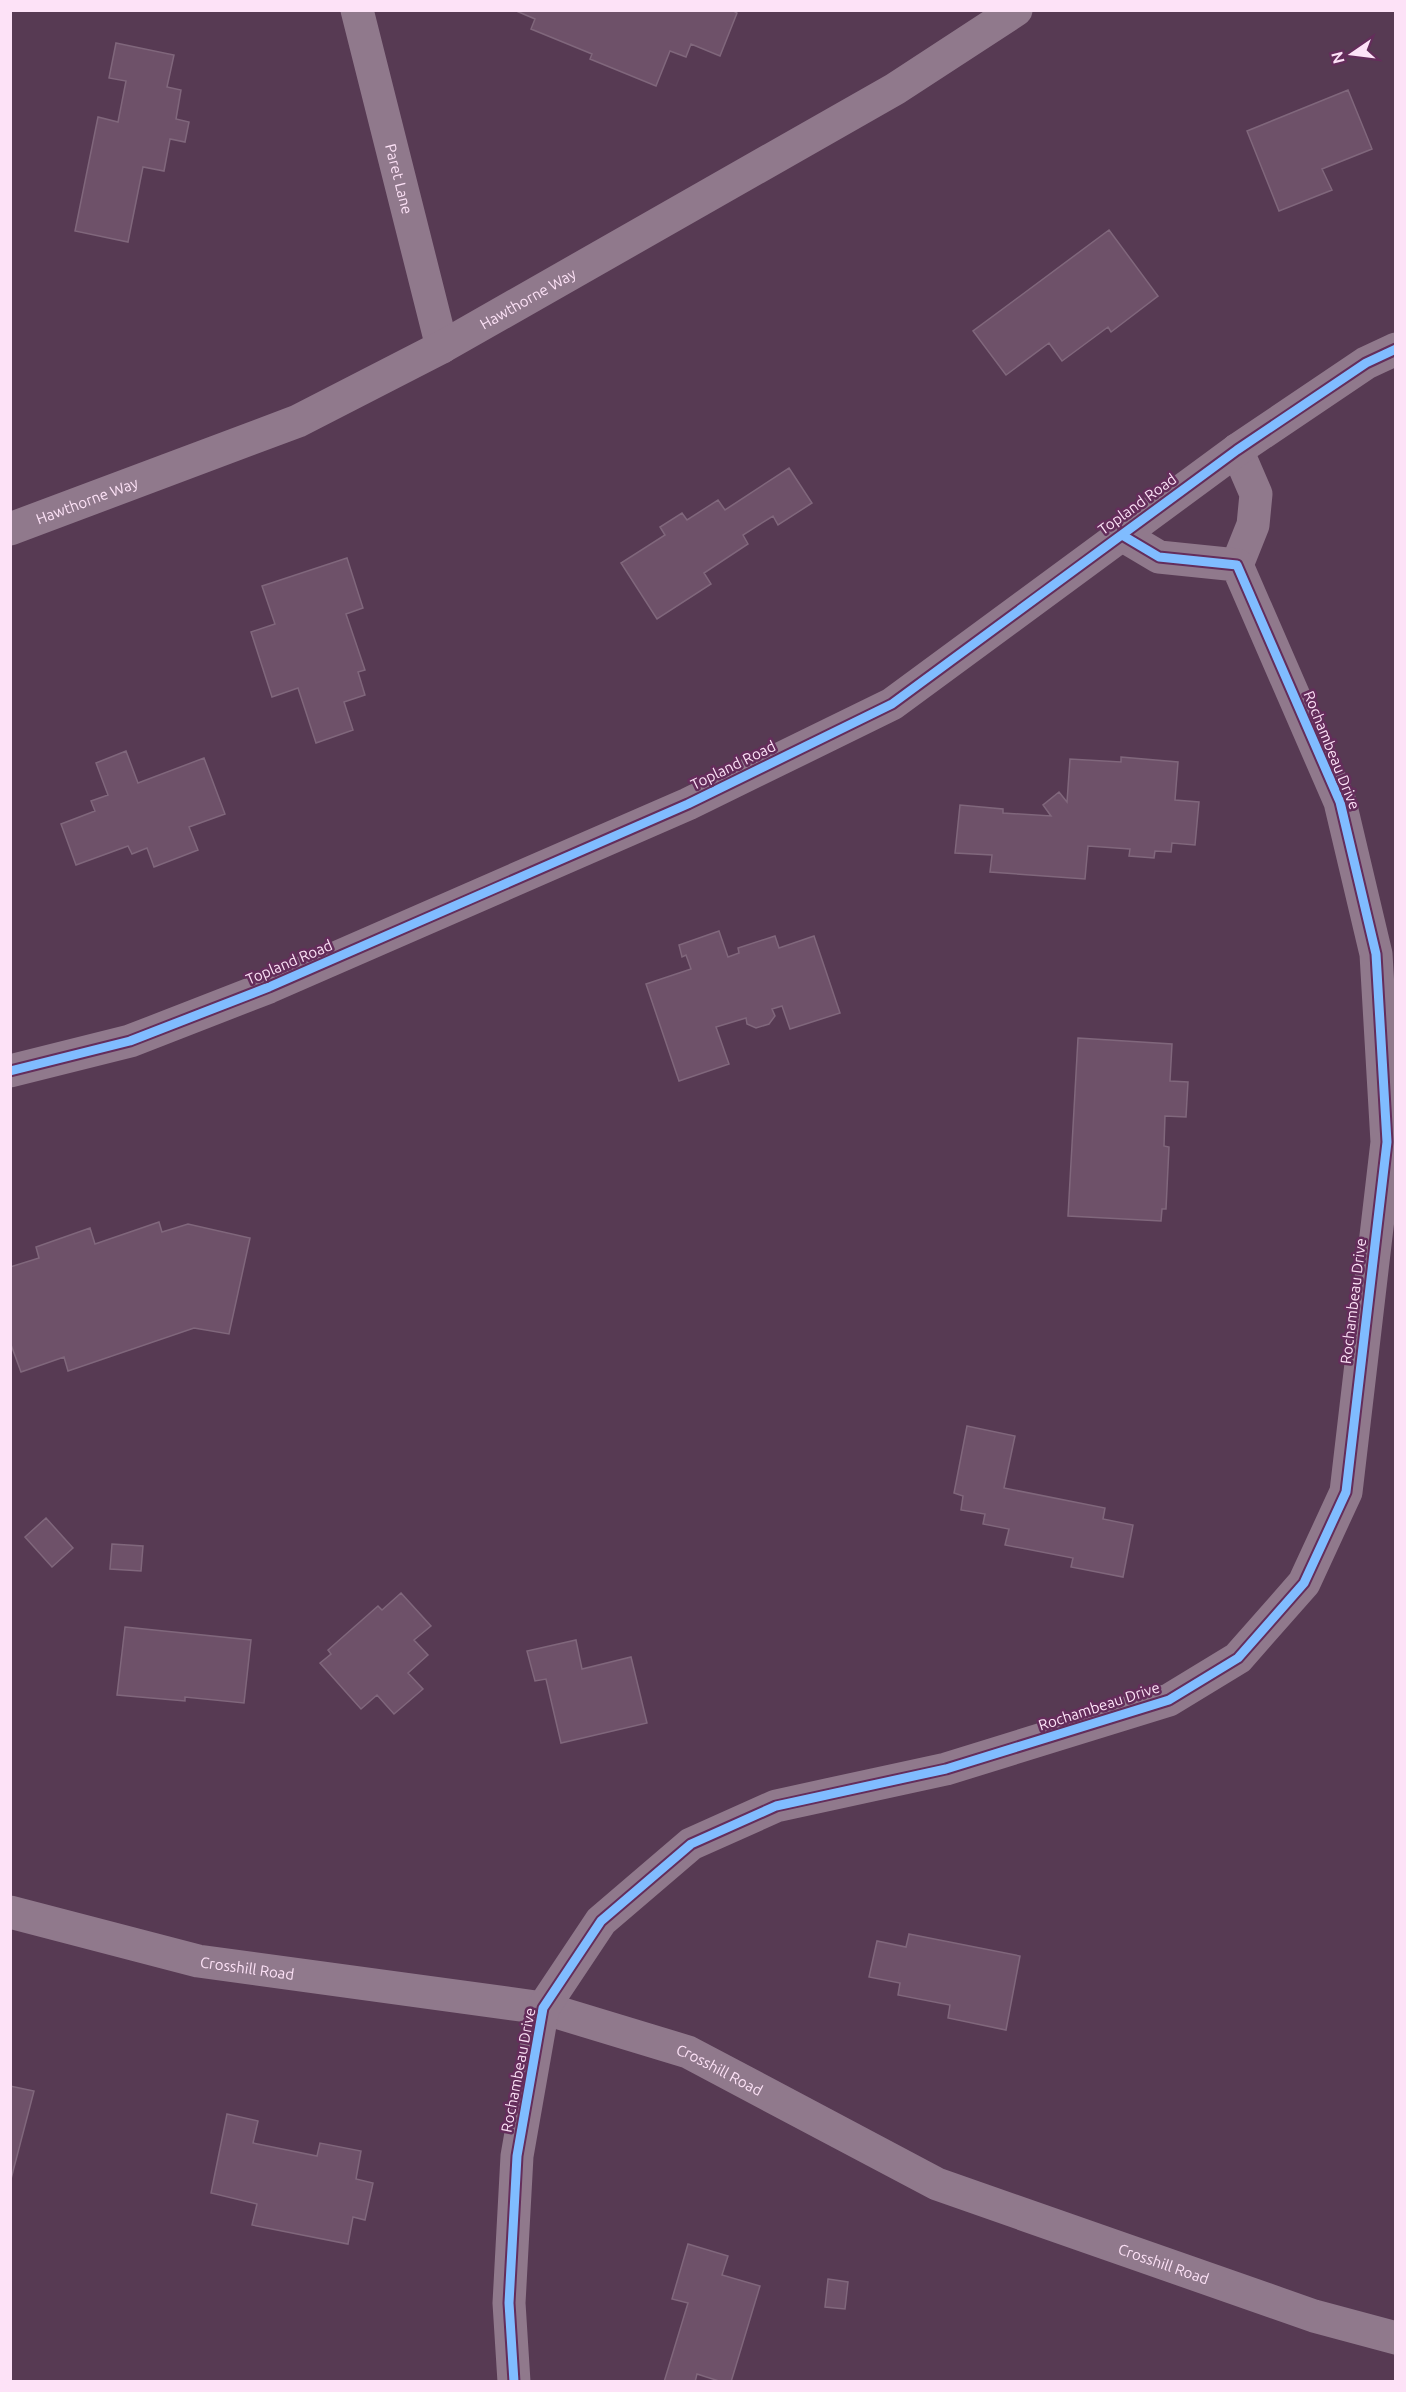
<svg xmlns="http://www.w3.org/2000/svg" width="1406" height="2392" font-family="Ubuntu,sans-serif">
<rect width="100%" height="100%" fill="#573a53"/>
<path fill="#6e5169" stroke="#80677c" stroke-width="1.5" d="M514 10H732L737 13 720 56 691 44 686 57 670 51 656 86 590 59 592 54 531 29 535 19Z
M116 43 174 55 167 87 181 90 176 119 189 122 185 142 170 139 164 171 143 167 128 242 75 231 98 117 118 122 126 81 109 78Z
M1348 90 1372 149 1322 169 1332 190 1279 211 1247 131Z
M1109 230 1158 296 1111 332 1108 327 1062 361 1049 343 1006 375 973 331Z
M789 468 812 503 778 525 773 516 743 535 748 544 704 573 711 584 657 619 621 563 665 535 660 527 682 513 687 520 718 500 725 510Z
M347 558 363 608 346 614 365 670 358 672 365 695 344 702 353 730 316 743 298 688 272 697 251 632 275 624 262 586Z
M126 751 138 783 204 758 225 814 189 827 198 850 154 867 147 848 132 854 128 846 76 865 61 824 95 811 91 801 108 795 96 763Z
M1121 757 1178 762 1175 800 1199 802 1195 845 1172 843 1171 852 1155 851 1154 858 1129 856 1130 849 1088 846 1085 879 990 872 992 855 955 853 960 805 1003 809V813L1051 816 1043 805 1059 792 1067 802 1070 759 1121 762Z
M719 931 728 957 739 953 738 948 775 936 779 948 814 936 840 1013 790 1029 782 1006 772 1009 775 1016 769 1024 756 1028 747 1024 746 1018 716 1027 729 1064 679 1081 646 984 691 969 686 955 682 957 679 945Z
M1078 1038 1172 1044 1170 1081 1188 1082 1186 1117 1165 1116 1164 1146 1169 1147 1166 1209H1162L1161 1221 1068 1216Z
M159 1222 162 1232 188 1224 250 1238 229 1334 194 1328 68 1371 64 1357 21 1372 10 1342V1267L39 1258 36 1247 90 1228 95 1244Z
M967 1426 1015 1436 1004 1488 1105 1508 1103 1519 1133 1525 1123 1577 1071 1567 1073 1558 1005 1545 1009 1529 983 1524 985 1514 961 1510 963 1496 954 1493Z
M46 1518 73 1548 52 1567 25 1537Z
M112 1544 143 1546 141 1571 110 1569Z
M401 1593 431 1626 414 1640 428 1655 408 1673 423 1689 394 1714 377 1695 361 1709 320 1663 331 1654 328 1650 378 1606 382 1610Z
M125 1627 251 1640 244 1703 185 1697V1701L117 1695Z
M576 1640 582 1669 631 1657 647 1723 561 1743 546 1679 535 1681 527 1651Z
M909 1934 1020 1956 1006 2030 948 2018 950 2005 898 1995 900 1983 869 1977 877 1941 906 1947Z
M10 2086 34 2091 11 2179H10Z
M227 2114 258 2121 253 2143 317 2156 320 2143 361 2151 356 2179 373 2183 365 2220 353 2217 348 2244 252 2225 257 2204 211 2193Z
M688 2244 728 2256 722 2275 760 2286 731 2382H722L697 2374 695 2382H664L688 2303 672 2299Z
M828 2279 848 2282 845 2309 825 2307Z"/>
<g fill="none" stroke-linecap="round" stroke-linejoin="round">
<g stroke="#90798c" stroke-width="33">
<path id="s1" d="M357 10 442 347"/>
<path d="M1237 450 1256 494 1253 525 1237 565"/>
<path id="s2" d="M10 529 298 421 442 347 895 89 1016 10"/>
<path d="M10 1071 130 1041 269 987 688 804 892 704 1237 450 1366 363 1396 349"/>
<path id="s3" d="M10 1912 198 1961 543 2008 688 2052 937 2184 1314 2316 1396 2338"/>
<path d="M514 2382 509 2303 517 2156 543 2008 601 1921 691 1844 776 1806 946 1769 1169 1700 1238 1658 1304 1583 1346 1492 1387 1142 1376 954 1340 802 1237 565 1159 557 1122 535"/>
</g>
<defs>
<path id="cycleway" d="M10 1071 130 1041 269 987 688 804 892 704 1237 450 1366 363 1396 349
M514 2382 509 2303 517 2156 543 2008 601 1921 691 1844 776 1806 946 1769 1169 1700 1238 1658 1304 1583 1346 1492 1387 1142 1376 954 1340 802 1237 565 1159 557 1122 535"/>
</defs>
<use href="#cycleway" stroke="#642d5b" stroke-width="13"/>
<use href="#cycleway" stroke="#80bcff" stroke-width="9"/>
</g>
<g text-anchor="middle" dominant-baseline="central" stroke-width="5" stroke-linejoin="round" paint-order="stroke">
<g font-size="15" fill="#fde2f7" stroke="#642d5b">
<text stroke="none"><textPath href="#s1" startOffset="174">Paret Lane</textPath></text>
<text stroke="none"><textPath href="#s2" startOffset="568">Hawthorne Way</textPath></text>
<text stroke="none"><textPath href="#s2" startOffset="82">Hawthorne Way</textPath></text>
<text transform="translate(1137 504) rotate(-36)">Topland Road</text>
<text transform="translate(1332 750) rotate(68)">Rochambeau Drive</text>
<text transform="translate(733 765) rotate(-26)">Topland Road</text>
<text transform="translate(289 962) rotate(-23)">Topland Road</text>
<text transform="translate(1353 1301) rotate(-83)">Rochambeau Drive</text>
<text transform="translate(1099 1706) rotate(-18)">Rochambeau Drive</text>
<text stroke="none"><textPath href="#s3" startOffset="244">Crosshill Road</textPath></text>
<text transform="translate(518 2070) rotate(-79)">Rochambeau Drive</text>
<text stroke="none"><textPath href="#s3" startOffset="730">Crosshill Road</textPath></text>
<text stroke="none"><textPath href="#s3" startOffset="1216">Crosshill Road</textPath></text>
</g>
</g>
<rect width="1406" height="2392" fill="none" stroke="#fde2f7" stroke-width="24"/>
<g transform="translate(1352 54) rotate(256)" stroke="#642d5b" stroke-width="4.5" paint-order="stroke">
<path d="M0-4.5L10 22L0 15L-10 22Z" fill="#fde2f7"/>
<text y="-9" font-size="16" font-weight="bold" text-anchor="middle" fill="#fde2f7">N</text>
</g>
</svg>
